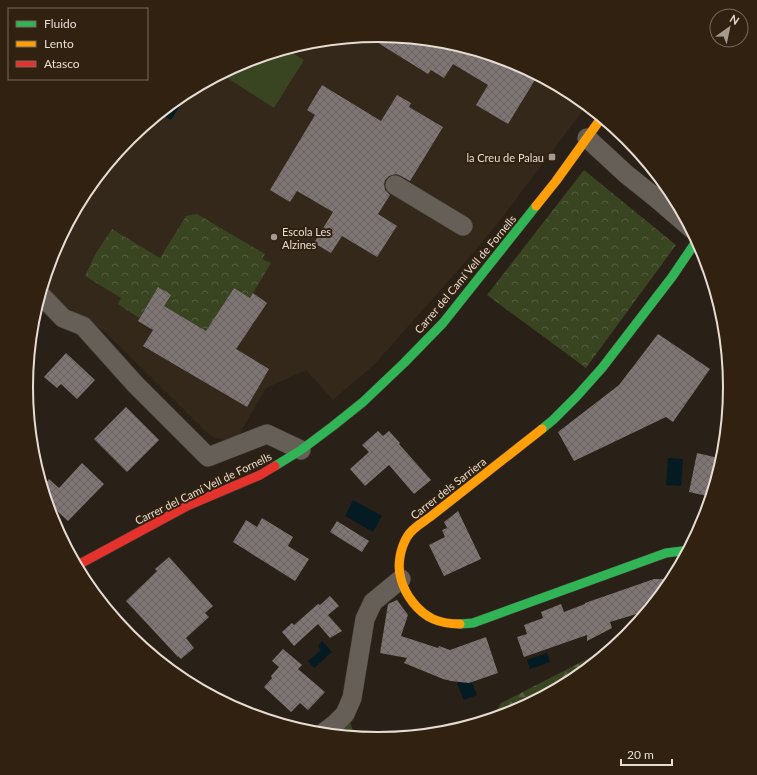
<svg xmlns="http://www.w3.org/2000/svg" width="757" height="775" font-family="Lato,sans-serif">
<defs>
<pattern id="forest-firs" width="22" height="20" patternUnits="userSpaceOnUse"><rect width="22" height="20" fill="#394421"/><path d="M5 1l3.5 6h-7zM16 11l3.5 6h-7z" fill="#565e40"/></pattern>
<pattern id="park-crowns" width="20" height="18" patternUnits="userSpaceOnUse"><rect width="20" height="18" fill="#394421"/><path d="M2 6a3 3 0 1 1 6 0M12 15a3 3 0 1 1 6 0" fill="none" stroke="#565e40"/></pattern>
<pattern id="building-cross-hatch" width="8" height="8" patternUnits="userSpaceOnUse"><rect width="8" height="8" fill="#7e7574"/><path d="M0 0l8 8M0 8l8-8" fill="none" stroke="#67615f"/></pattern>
</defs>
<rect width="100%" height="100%" fill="#292017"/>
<path fill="#33281a" d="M379 35 447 42 514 62 575 95 587 105 498 223 475 251 375 364 333 400 306 370 266 388 239 435 226 440 215 438 207 433 104 331 66 307 42 289 53 252 86 191 129 138 183 94 244 62 310 42Z"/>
<path fill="url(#forest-firs)" d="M85 579 175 675 129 637 85 583 84 580Z
M611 651 577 678 513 713 491 720 501 703 593 656Z
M349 718 355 738 326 735Z"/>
<path fill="url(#park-crowns)" d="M584 170 676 245 586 368 487 295Z
M197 214 265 254 262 259 271 263 250 298 234 288 206 331 164 306 158 288 139 318 118 304 121 298 85 276 96 253 112 229 160 258 186 216Z"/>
<path fill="#394421" d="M286 49 304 60 274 108 221 74 244 62Z"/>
<path fill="#041b23" d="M176 100 182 103 171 120 160 113Z
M668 458 683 459 681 486 666 485Z
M353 500 382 516 373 532 345 516Z
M322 641 332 652 314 668 308 661 321 650 318 646Z
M547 653 550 662 530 669 527 660Z
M470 678 477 695 464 700 457 683Z"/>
<path fill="url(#building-cross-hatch)" d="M379 35 447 42 514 62 538 75 508 124 476 105 488 85 453 64 444 78 431 70 428 74 367 36Z
M322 85 381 121 397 95 411 103 409 107 443 127 410 181 401 176 396 174 389 176 385 180 384 184 385 190 390 195 378 214 397 226 377 257 342 236 331 253 314 243 333 212 297 191 290 202 270 190 315 115 307 110Z
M158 287 171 295 164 306 206 331 234 288 250 298 253 293 267 303 236 349 269 369 247 407 143 346 153 330 138 321Z
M658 334 710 369 673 422 666 417 574 461 558 432 619 385Z
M66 353 95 380 77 399 61 384 57 388 44 377Z
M126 407 159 440 127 472 94 439Z
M378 431 383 436 389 431 400 443 399 444 431 480 414 494 389 465 365 486 350 469 369 452 362 445Z
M697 453 723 459 712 497 689 492Z
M82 463 104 484 68 521 46 501 42 487 49 479 59 488Z
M458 511 481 559 444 576 429 545 445 537 442 530 447 528 444 522Z
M262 518 293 537 288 546 309 559 295 581 233 542 246 520 257 527Z
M337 521 369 541 362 552 330 532Z
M169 557 213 606 205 613 209 617 186 638 194 648 181 659 178 656V657L126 601 157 571 155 569Z
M654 579H674L671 584 650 610 610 622 612 628 587 641V635L524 657 517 637 527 634 524 625 543 618 541 612 561 604 564 612 585 604V603Z
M330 596 339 606 328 615 342 631 330 638 318 624 294 646 282 632 292 623 294 625 318 604 320 605Z
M397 600 408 615 401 636 438 648 439 646 450 650 486 637 498 673 469 683 451 681 443 679 404 663 407 658 380 653 388 604Z
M283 649 302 665 298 669 325 692 308 710 300 703 291 712 264 687 272 678 271 676 279 667 272 661Z"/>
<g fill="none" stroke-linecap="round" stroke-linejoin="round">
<defs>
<path id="street" d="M587 138 626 174 656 198 692 229
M395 185 463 226
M40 294 63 318 83 326 135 384 208 457 267 434 301 450
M322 734 335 724 345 714 352 698 365 619 373 602 401 579"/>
<path id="fast" d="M542 429 553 420 577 396 602 368 672 277 697 240
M275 466 301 450 333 426 363 402 404 363 443 323 536 206
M460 624 473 623 666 553 690 550"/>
<path id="slow" d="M536 206 556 181 602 117
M460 624C451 624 442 623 433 619 418 612 405 595 401 579 397 566 400 549 407 537 412 528 422 523 430 517L542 429"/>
<path id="jam" d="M76 566 187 506 260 475 275 466"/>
</defs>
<use href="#street" stroke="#443c35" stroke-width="20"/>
<use href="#fast" stroke="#443c35" stroke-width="10"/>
<use href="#slow" stroke="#443c35" stroke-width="10"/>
<use href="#jam" stroke="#443c35" stroke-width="10"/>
<use href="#street" stroke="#655f58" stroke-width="19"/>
<use href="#fast" stroke="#30b455" stroke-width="9"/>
<use href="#slow" stroke="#ff9f0a" stroke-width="9"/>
<use href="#jam" stroke="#e5322d" stroke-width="9"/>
</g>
<g fill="#a49a91" stroke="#302110" stroke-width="1.5">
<rect x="548" y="153" width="8" height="8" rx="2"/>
<circle cx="274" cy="237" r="4"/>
</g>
<g text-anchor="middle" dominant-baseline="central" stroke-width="4" stroke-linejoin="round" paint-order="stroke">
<g font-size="11" fill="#e7dcd2" stroke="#302110" text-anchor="end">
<text x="544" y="157">la Creu de Palau</text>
<text x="282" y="231" text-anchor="start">Escola Les<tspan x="282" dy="13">Alzines</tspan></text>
</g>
<g font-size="11" fill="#e7dcd2" stroke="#302110">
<text transform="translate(465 274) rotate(-50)">Carrer del Camí Vell de Fornells</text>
<text transform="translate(203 488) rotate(-26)">Carrer del Camí Vell de Fornells</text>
<text transform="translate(448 488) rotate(-38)">Carrer dels Sarriera</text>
</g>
</g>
<path d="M0 0H757V775H0ZM33 387a345 345 0 1 1 690 0a345 345 0 1 1-690 0Z" fill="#302110" fill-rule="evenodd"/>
<path fill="none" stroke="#e7dcd2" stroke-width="2" d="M33 387a345 345 0 1 1 690 0a345 345 0 1 1-690 0Z"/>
<rect x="8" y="8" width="140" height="72" fill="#302110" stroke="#796c5e"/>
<rect x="16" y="21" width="20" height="6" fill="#30b455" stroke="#796c5e"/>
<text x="44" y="28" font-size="12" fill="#e7dcd2">Fluido</text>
<rect x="16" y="41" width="20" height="6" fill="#ff9f0a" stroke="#796c5e"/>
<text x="44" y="48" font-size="12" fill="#e7dcd2">Lento</text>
<rect x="16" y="61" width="20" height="6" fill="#e5322d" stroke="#796c5e"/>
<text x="44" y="68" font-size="12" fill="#e7dcd2">Atasco</text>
<g transform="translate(729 28) rotate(33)"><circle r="19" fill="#302110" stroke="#796c5e"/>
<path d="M0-3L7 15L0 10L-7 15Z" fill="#a49a91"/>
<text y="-6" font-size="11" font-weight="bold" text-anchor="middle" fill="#e7dcd2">N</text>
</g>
<path d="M621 759v6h51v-6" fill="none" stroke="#e7dcd2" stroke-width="2"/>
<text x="627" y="759" font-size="12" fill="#e7dcd2" stroke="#302110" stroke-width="3" paint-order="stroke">20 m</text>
</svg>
